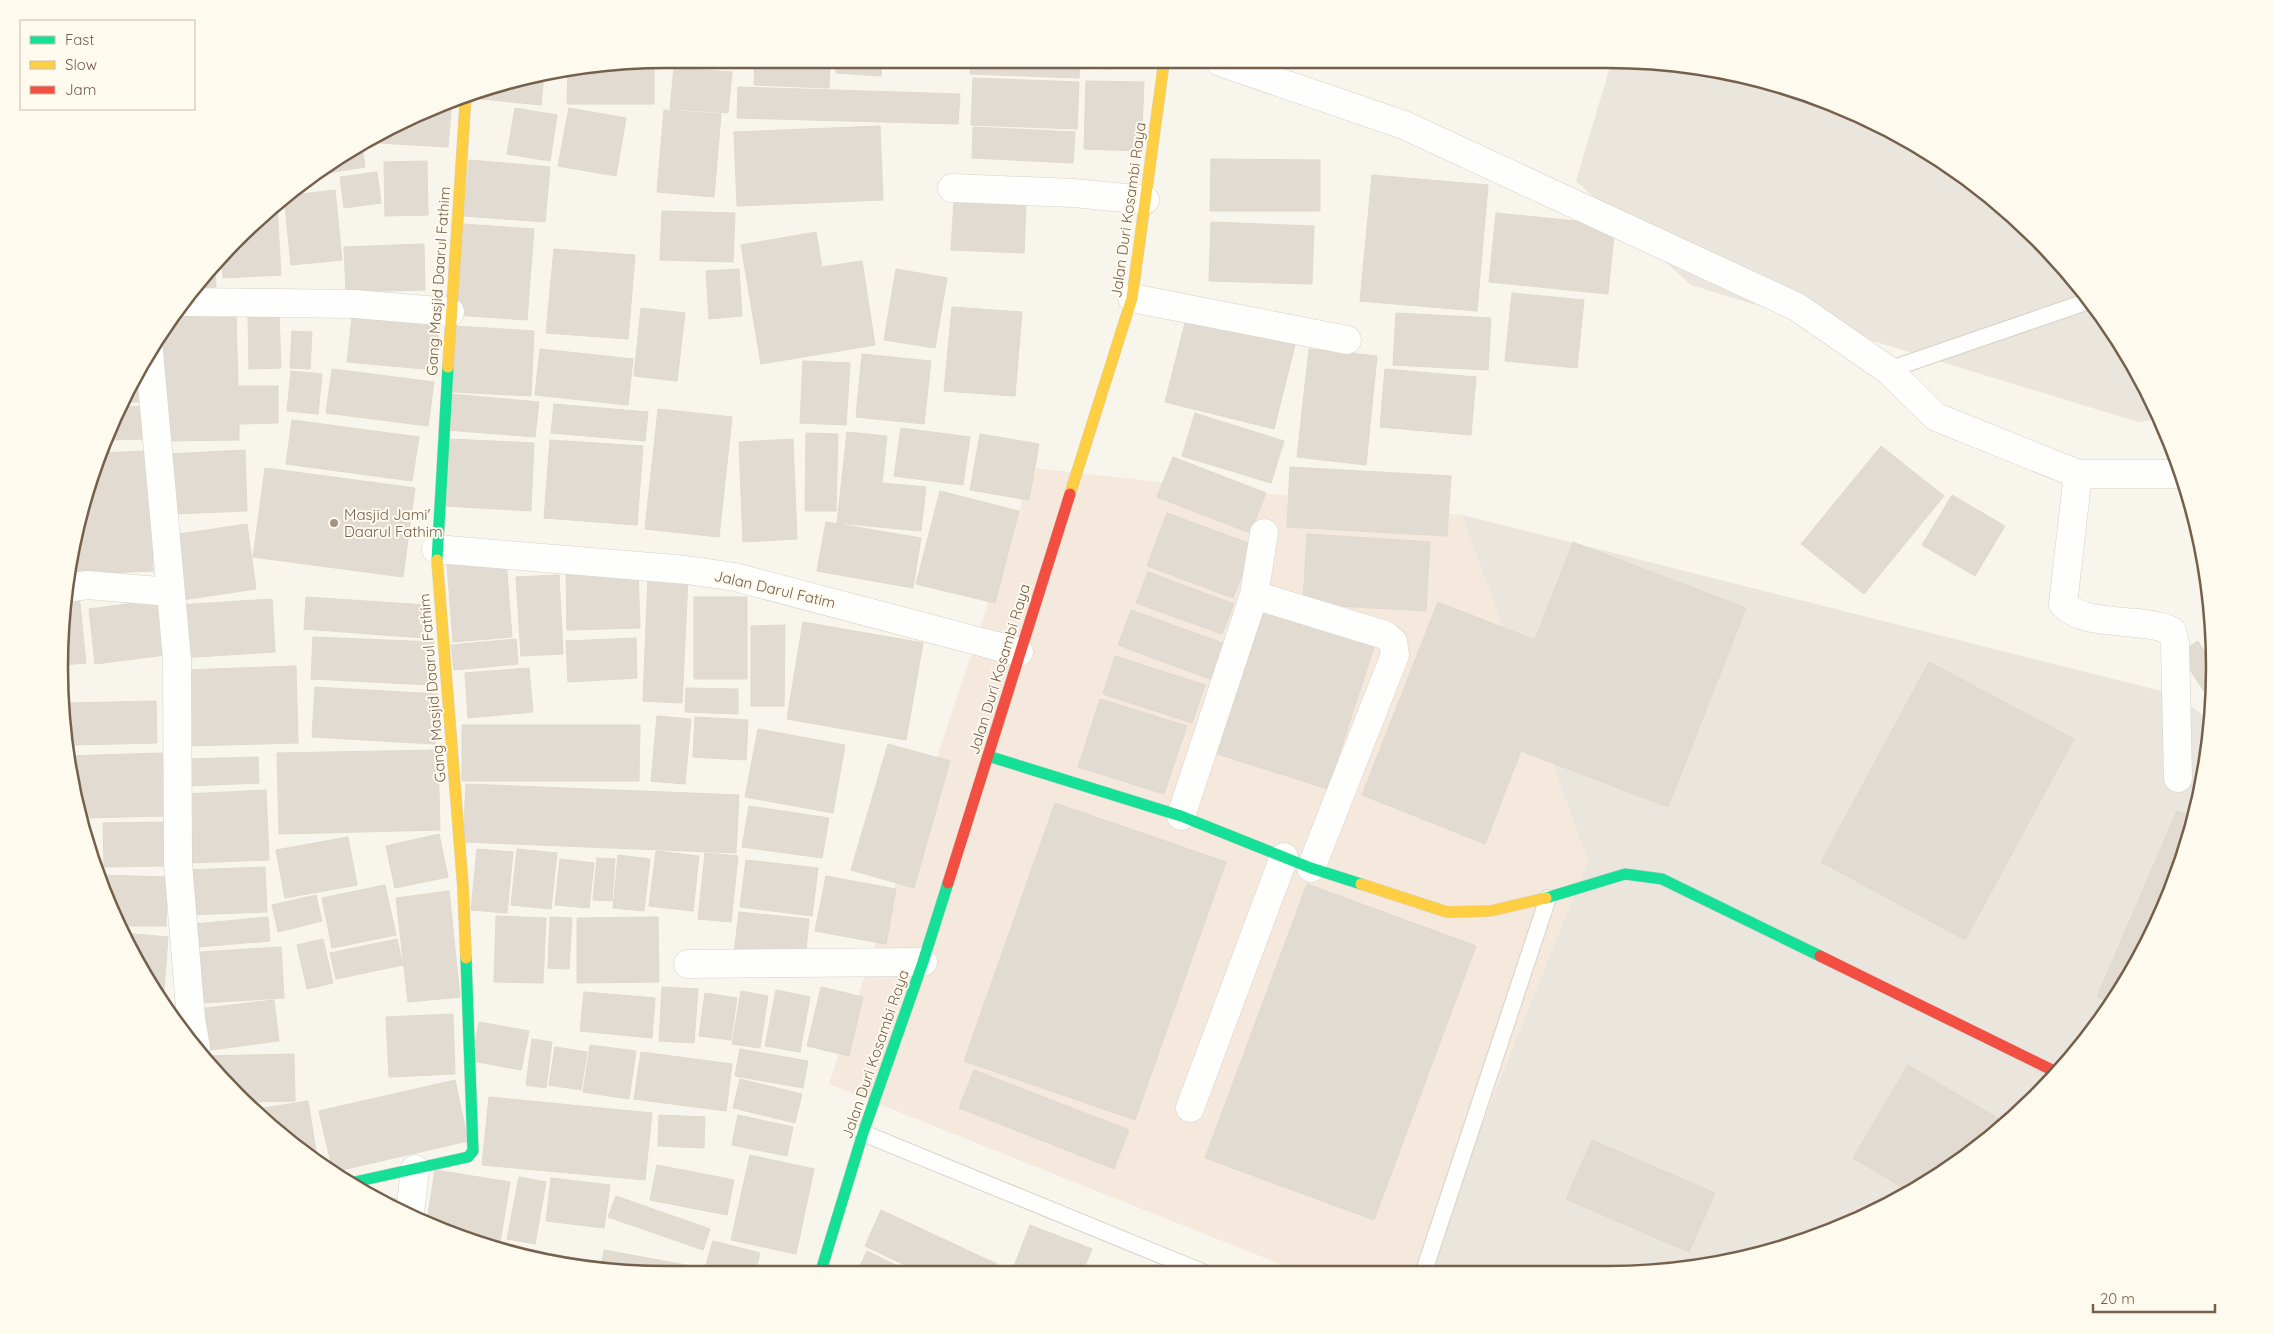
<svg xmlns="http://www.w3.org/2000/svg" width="2273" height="1334" font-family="Quicksand,sans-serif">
<rect width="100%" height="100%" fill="#f7f5ec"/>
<path fill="#f5e8dd" d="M1033 468 1462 515 1588 861 1422 1274H1305L829 1084Z"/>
<path fill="#eae5dd" d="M1612 60H1646L1801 91 1944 161 2036 237 2112 329 2160 419 2138 422 1691 285 1576 181Z
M1462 515 2177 695 2209 720 2203 785 2168 899 2112 1005 2036 1097 1910 1194 1801 1243 1646 1274H1422L1588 861Z"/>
<path fill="#e2dbd1" stroke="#e0d9ce" d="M1080 62 1079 78 970 74 971 63Z
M1087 62H1113L1112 69 1087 68Z
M745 63V66L686 67V64Z
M755 63H830L829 88 754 85Z
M836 63H882L881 76 836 73Z
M587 64H654V104H567L568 69Z
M674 68 732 72 728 113 670 109Z
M544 74 541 105 481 99 482 89Z
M973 78 1079 82 1077 129 971 125Z
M1086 81 1144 82 1141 151 1084 149Z
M738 87 960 94 958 124 737 118Z
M452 99 448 147 379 143 380 133 398 122Z
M515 108 557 115 550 161 507 154Z
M569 108 626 118 616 176 558 166Z
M664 110 721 114 714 197 657 192Z
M880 126 883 200 737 206 734 132Z
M973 127 1075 132 1073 163 972 158Z
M362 144 365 167 310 176Z
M1211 159 1320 160V211H1210Z
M469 160 550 167 545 222 464 216Z
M427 161 428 215 385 216 384 162Z
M377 172 381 203 344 208 340 177Z
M1372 175 1488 185 1477 311 1360 301Z
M335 190 342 260 291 265 284 196Z
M954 201 1026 204 1024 253 951 250Z
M272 206H277L281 275 223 278 221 256 237 237Z
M662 211 735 213 733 262 660 260Z
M1496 213 1615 225 1608 294 1489 282Z
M1211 222 1314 226 1312 284 1209 281Z
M463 224 534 229 527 320 456 315Z
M816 232 822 267 862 261 875 345 761 364 741 245Z
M424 244 425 290 346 292 344 247Z
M554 249 635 255 628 339 546 333Z
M215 264 216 287 195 288Z
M739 269 742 316 709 319 706 271Z
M896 269 947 278 935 348 884 340Z
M1512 293 1584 300 1577 368 1505 361Z
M952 307 1022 312 1015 396 944 391Z
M641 308 685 313 677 381 634 376Z
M353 309 440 317 435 370 347 362Z
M236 313 238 386H278V423L239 424V440L163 441 161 329 173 315Z
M1396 313 1491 318 1488 370 1393 365Z
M248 315H279L281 368 249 369Z
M1187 315 1296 341 1274 429 1165 402Z
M456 326 534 331 531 396 452 392Z
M292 331 312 332 310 369 290 368Z
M540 349 633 359 628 405 535 395Z
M1309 349 1377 356 1366 465 1297 457Z
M862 354 931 361 924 424 856 417Z
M803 361 850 363 846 425 800 423Z
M139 368 140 402H120L121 398Z
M332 369 434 382 428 426 326 413Z
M1385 369 1476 377 1471 435 1380 427Z
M291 371 322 374 318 414 287 411Z
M450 394 539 402 535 437 447 430Z
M554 404 648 412 645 441 551 433Z
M148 406V439L106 440 118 407Z
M658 409 732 417 719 537 645 529Z
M1195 413 1284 441 1271 483 1182 456Z
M292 420 419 437 412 481 286 464Z
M901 428 970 437 963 485 894 476Z
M847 432 887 436 882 483 926 487 921 531 837 523Z
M806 433 838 434 836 511H805Z
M980 434 1039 444 1029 500 970 490Z
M449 439 534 443 531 511 445 506Z
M793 439 797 539 743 542 739 442Z
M550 440 643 446 637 525 544 518Z
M1881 446 1944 496 1864 594 1801 544Z
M245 450 247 511 172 514 169 454Z
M149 451 153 571 77 574 75 530 80 509 101 453Z
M1173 457 1266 493 1250 533 1157 497Z
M1290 467 1451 476 1447 536 1287 527Z
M265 468 415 488 403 577 253 557Z
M940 491 1019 511 995 603 916 584Z
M1952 495 2005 526 1975 576 1922 545Z
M1167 513 1254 545 1233 598 1147 566Z
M826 522 921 538 913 588 817 571Z
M247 524 256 589 182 600 173 535Z
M1307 534 1430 542 1426 611 1303 604Z
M1573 542 1746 608 1668 807 1521 751 1485 844 1362 795 1438 602 1535 640Z
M506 560 512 637 453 642 447 565Z
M638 569 640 628 567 630 566 571Z
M1148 572 1234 604 1222 634 1136 603Z
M559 575 563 654 521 656 516 577Z
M648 576 688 578 682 703 643 701Z
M79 595 86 663 61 665 64 596Z
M306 597 426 605 424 638 304 629Z
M694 597H747V679H694Z
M272 599 275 652 180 658 177 605Z
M158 600 165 655 95 664 89 609Z
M1264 609 1375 644 1328 789 1217 754Z
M1131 610 1223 643 1210 679 1118 645Z
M803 622 923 643 906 740 787 719Z
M785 625 784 706H751V626Z
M313 637 434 642 432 685 311 679Z
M636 638 637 678 568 682 566 641Z
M516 639 518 664 454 670 451 645Z
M2198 641 2214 666 2211 697 2209 699 2179 653Z
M1115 656 1205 685 1192 723 1103 694Z
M1929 662 2074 739 1965 940 1821 862Z
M296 666 298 743 186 746 184 670Z
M529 668 533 712 468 718 465 673Z
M315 687 438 694 435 744 312 737Z
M686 688 738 689V714L685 712Z
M1100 699 1187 726 1164 794 1078 767Z
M156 701 157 743 72 745 71 703Z
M657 716 691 719 685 784 651 781Z
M695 717 748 720 746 760 693 757Z
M462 725H640L639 781H462Z
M758 729 845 745 833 813 745 797Z
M888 744 950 761 914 888 851 870Z
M438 750 440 830 279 834 277 753Z
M163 753 165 816 80 818 70 786 67 756Z
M258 757 259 783 187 786 186 759Z
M466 784 739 795 736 853 463 842Z
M266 790 269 860 189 863 186 794Z
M1055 803 1226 862 1135 1120 964 1061Z
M749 806 829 818 822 858 742 847Z
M2177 811 2193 817 2168 900 2113 1003 2097 997Z
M165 822V866L104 867 103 823Z
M83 828H90L89 848Z
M439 834 448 877 395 888 386 846Z
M348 837 357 885 285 898 276 850Z
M477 849 513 852 507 913 471 910Z
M517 849 557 853 551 909 511 905Z
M656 851 699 856 693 911 649 906Z
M705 853 738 856 731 922 698 919Z
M618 855 650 859 644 911 613 908Z
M597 858 615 859 612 901 593 900Z
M560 859 594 863 589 908 555 905Z
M746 860 818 868 812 916 740 907Z
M265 867 267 912 188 915 186 870Z
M98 875 167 877 166 926H118L105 900Z
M826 876 896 889 886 944 815 931Z
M1307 884 1476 946 1374 1220 1205 1158Z
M385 885 396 935 332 948 322 898Z
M449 891 460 997 408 1002 396 898Z
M316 895 322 921 278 932 272 905Z
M739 912 809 919 805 961 734 953Z
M496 916 546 918 543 983 494 982Z
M268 917 270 941 197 947 194 924Z
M550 917 572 918 569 969 548 968Z
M658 917 659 982 577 983V918Z
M122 933 168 937 163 1003 140 971Z
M323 939 333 983 307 989 297 945Z
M397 939 403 965 336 979 330 953Z
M281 947 284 998 203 1003 200 952Z
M662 987 698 989 694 1043 659 1041Z
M821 987 863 997 849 1056 807 1046Z
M776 990 810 997 800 1052 765 1046Z
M741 991 768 996 760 1048 732 1044Z
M584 992 655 998 652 1038 580 1031Z
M705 993 737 998 731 1040 699 1036Z
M274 1000 279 1041 203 1051 198 1009Z
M453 1014 455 1074 389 1077 386 1017Z
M479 1022 529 1031 521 1070 472 1061Z
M532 1039 552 1042 546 1088 526 1085Z
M590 1045 636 1051 629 1099 583 1092Z
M555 1047 587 1052 581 1090 549 1085Z
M740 1049 808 1061 803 1088 735 1076Z
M641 1052 732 1064 726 1111 634 1099Z
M294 1054 295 1101 248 1102 206 1063V1056Z
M1908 1065 2004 1122 1912 1193 1853 1158Z
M974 1070 1129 1130 1114 1169 959 1108Z
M740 1079 802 1094 795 1123 733 1108Z
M455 1080 468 1141 333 1172 319 1111Z
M2044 1081 2048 1083 2034 1099Z
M489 1097 652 1113 645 1180 482 1165Z
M308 1101 318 1163 257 1109Z
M659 1115 705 1117 704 1148 658 1146Z
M738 1115 793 1127 787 1156 732 1145Z
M1592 1140 1715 1193 1689 1252 1566 1199Z
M750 1155 814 1169 796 1254 731 1240Z
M657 1165 734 1180 727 1215 650 1200Z
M435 1170 510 1182 500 1243 457 1236 427 1221Z
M519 1177 546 1182 535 1244 507 1239Z
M551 1178 610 1185 604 1228 546 1221Z
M616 1196 710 1229 703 1250 608 1217Z
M377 1197 405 1199 403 1209Z
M881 1210 997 1264 992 1274H924L865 1246Z
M1030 1225 1092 1249 1082 1273 1085 1274H1011Z
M713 1241 760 1253 755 1274H727L705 1268Z
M604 1250 708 1269 707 1274H627L601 1269Z
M867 1251 914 1274H856Z"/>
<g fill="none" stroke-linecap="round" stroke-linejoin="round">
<defs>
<path id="lane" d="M1888 370 2089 301
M863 1133 1207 1274
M1423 1274 1548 898"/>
<path id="street" d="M1220 62 1404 125 1797 307 1888 370 1936 417 2078 474H2180
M952 188 1074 193 1145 200
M1132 298 1347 340
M184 302 355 304 450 312
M149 351 177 659 178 863 191 1019 177 1023
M2078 474 2063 604C2088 629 2140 616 2172 631L2175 643 2178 778
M1264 533 1254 595 1385 635 1393 642 1395 655 1311 868
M436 549 687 570 735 577 1019 652
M64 588 88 585 170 592
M1181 816 1254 595
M688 964 923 962
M191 1019 196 1048
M1190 1108 1284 857
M410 1213 415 1169"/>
<path id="fast" d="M437 560 448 367
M988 756 1181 816 1311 868 1361 884
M1546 898 1625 874 1662 879 1820 956
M350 1183 468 1157 473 1151 466 958
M820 1274 863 1133 923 962 948 883"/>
<path id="slow" d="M448 367 466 93
M1070 494 1132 298 1164 62
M437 560 463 887 466 958
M1361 884 1447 912 1490 911 1546 898"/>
<path id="jam" d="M948 883 1070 494
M1820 956 2056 1072"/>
</defs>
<use href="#lane" stroke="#d7d2ca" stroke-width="18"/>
<use href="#street" stroke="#d7d2ca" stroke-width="29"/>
<use href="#fast" stroke="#d7d2ca" stroke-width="12"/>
<use href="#slow" stroke="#d7d2ca" stroke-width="12"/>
<use href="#jam" stroke="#d7d2ca" stroke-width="12"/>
<use href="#lane" stroke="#fefefc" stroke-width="16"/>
<use href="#street" stroke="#fefefc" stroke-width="28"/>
<use href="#fast" stroke="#16e098" stroke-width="11"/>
<use href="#slow" stroke="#ffcf43" stroke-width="11"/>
<use href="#jam" stroke="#f24e42" stroke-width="11"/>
</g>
<circle fill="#a29484" stroke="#fffaee" stroke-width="2" cx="334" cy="523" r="5"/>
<g text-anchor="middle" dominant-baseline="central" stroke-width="4" stroke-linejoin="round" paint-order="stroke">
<g font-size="15" fill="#75604c" stroke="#fffaee">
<text transform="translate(1128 210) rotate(-82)">Jalan Duri Kosambi Raya</text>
<text transform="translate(438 281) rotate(-86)">Gang Masjid Daarul Fathim</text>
<text transform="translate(775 589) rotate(13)">Jalan Darul Fatim</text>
<text transform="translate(999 669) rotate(-73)">Jalan Duri Kosambi Raya</text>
<text transform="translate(432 688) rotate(-95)">Gang Masjid Daarul Fathim</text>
<text transform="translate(875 1054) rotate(-71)">Jalan Duri Kosambi Raya</text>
</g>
<g font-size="15" fill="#75604c" stroke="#fffaee" text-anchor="start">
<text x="344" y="514">Masjid Jami'<tspan x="344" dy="17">Daarul Fathim</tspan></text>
</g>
</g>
<path d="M0 0H2273V1334H0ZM667 68H1607A599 599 0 0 1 2206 667V667A599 599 0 0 1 1607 1266H667A599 599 0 0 1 68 667V667A599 599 0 0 1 667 68Z" fill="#fffaee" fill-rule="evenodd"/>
<path fill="none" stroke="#75604c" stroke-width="2.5" d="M667 68H1607A599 599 0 0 1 2206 667V667A599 599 0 0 1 1607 1266H667A599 599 0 0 1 68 667V667A599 599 0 0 1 667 68Z"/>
<rect x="20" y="20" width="175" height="90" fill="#fffaee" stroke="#c8bcad"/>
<rect x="30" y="36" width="25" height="8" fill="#16e098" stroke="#c8bcad"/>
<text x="65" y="45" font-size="15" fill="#75604c">Fast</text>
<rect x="30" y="61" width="25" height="8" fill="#ffcf43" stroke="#c8bcad"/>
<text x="65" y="70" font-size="15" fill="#75604c">Slow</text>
<rect x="30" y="86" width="25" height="8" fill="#f24e42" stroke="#c8bcad"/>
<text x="65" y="95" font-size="15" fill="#75604c">Jam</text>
<path d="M2093 1304v8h122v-8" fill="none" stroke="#75604c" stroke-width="2.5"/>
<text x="2100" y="1304" font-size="15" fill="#75604c" stroke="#fffaee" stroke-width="4" paint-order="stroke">20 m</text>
</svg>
